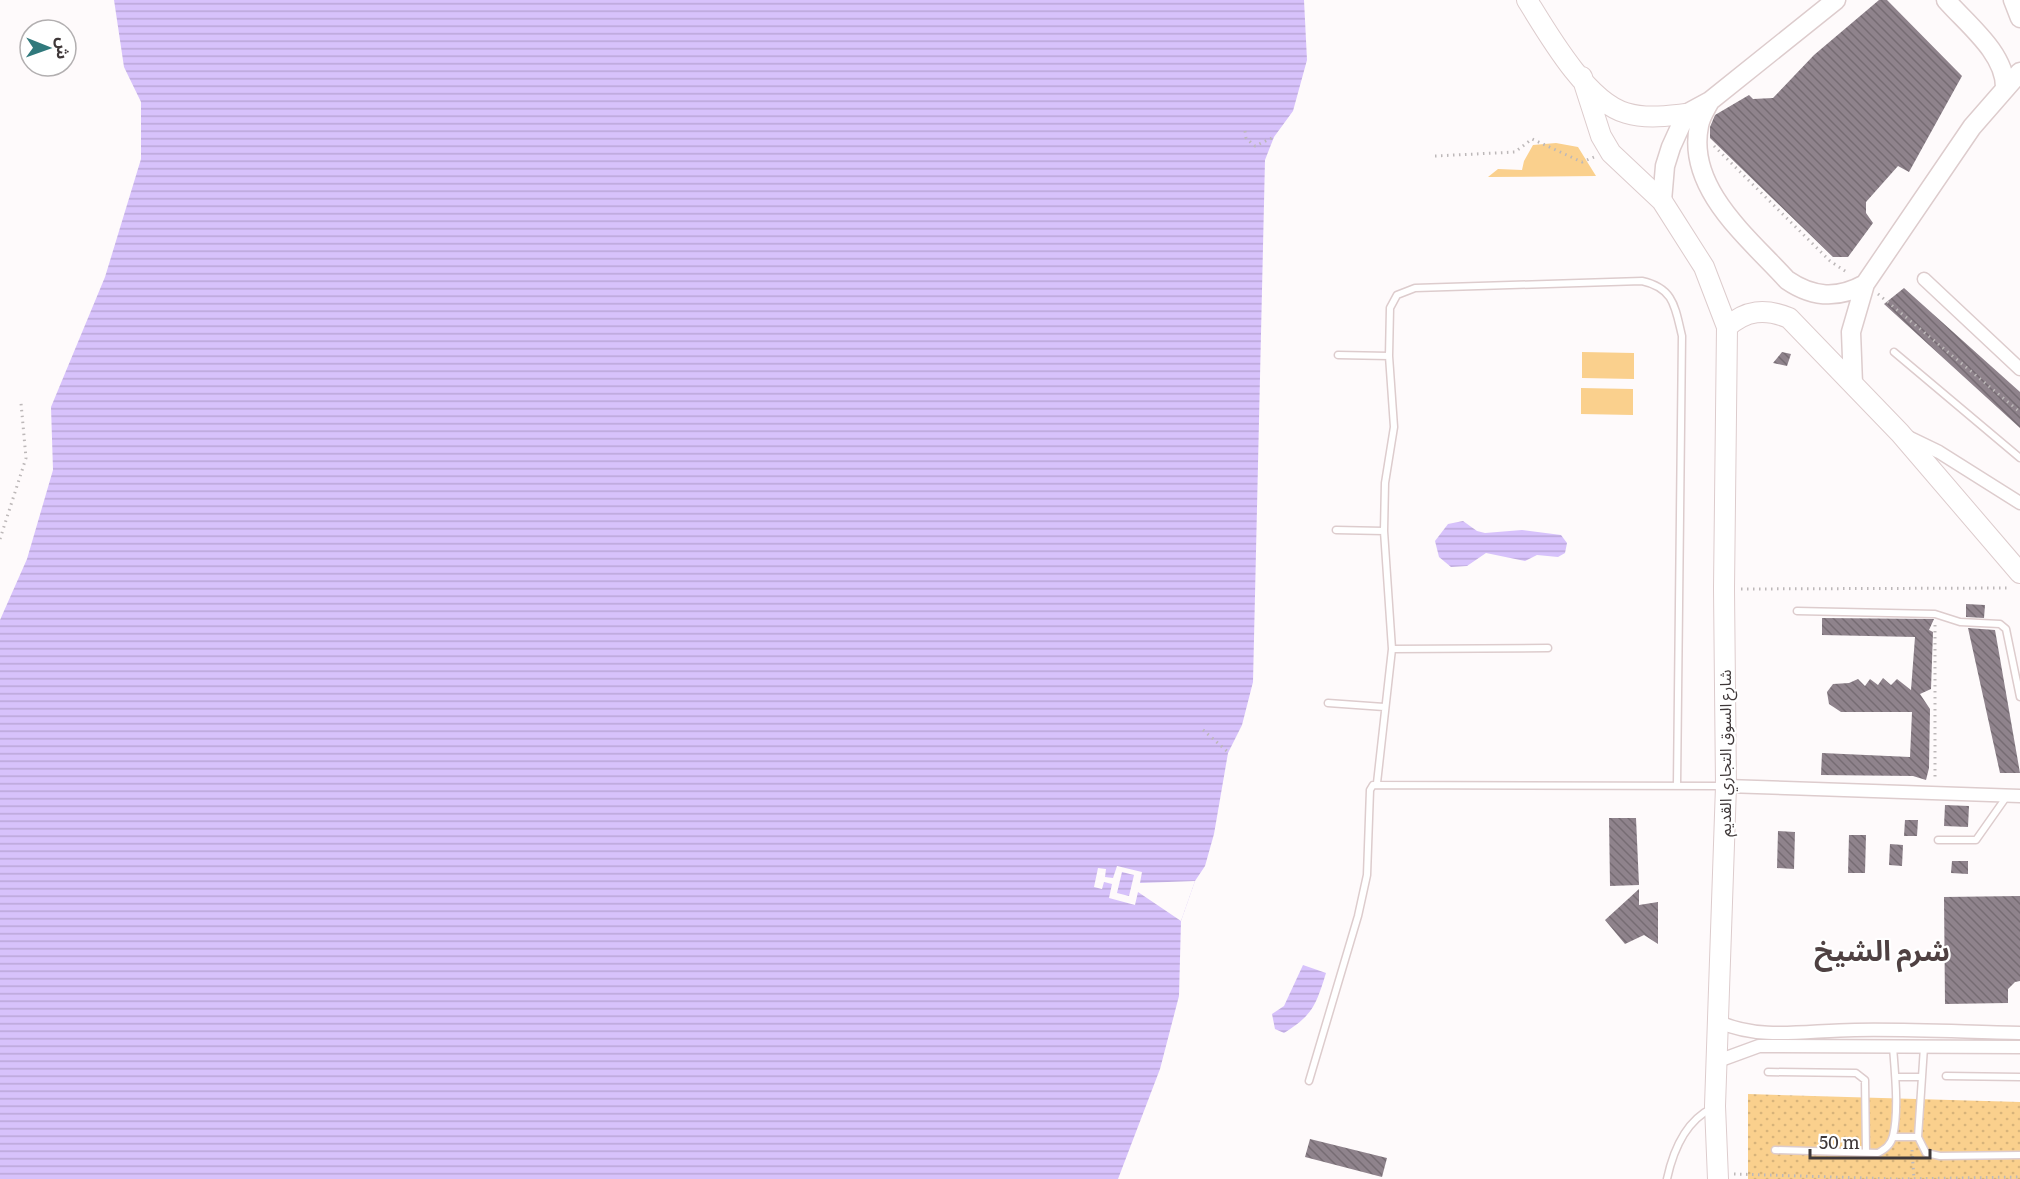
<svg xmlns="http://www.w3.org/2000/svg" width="2020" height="1179" font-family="Literata,'Noto Sans Arabic',serif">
<defs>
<pattern id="park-dots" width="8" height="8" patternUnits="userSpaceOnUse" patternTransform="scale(1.5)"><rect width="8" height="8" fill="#fad08d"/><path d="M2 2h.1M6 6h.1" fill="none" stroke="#d7b37a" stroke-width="1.8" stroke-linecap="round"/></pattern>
<pattern id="water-rules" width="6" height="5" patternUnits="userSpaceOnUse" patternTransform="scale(1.5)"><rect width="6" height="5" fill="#d7c2fb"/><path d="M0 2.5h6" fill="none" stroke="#baa7d8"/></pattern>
<pattern id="building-back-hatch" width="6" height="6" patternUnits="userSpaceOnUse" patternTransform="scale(1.5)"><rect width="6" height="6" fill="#8f838c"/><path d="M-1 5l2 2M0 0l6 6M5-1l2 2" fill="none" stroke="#766c73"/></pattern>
</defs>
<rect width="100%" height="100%" fill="#fefafb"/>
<path fill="#fad08d" d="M1556 143 1578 147 1596 176 1488 177 1498 169 1522 170 1524 161 1533 145Z
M1582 352 1634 353V379L1582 378Z
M1581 388 1633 389V415L1581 414Z"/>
<path fill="url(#park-dots)" d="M1748 1094 2020 1102V1179H1748Z"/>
<path fill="url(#water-rules)" d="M114 0H1304L1307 60 1293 111 1274 137 1265 160 1253 682 1242 725 1228 753 1214 834 1205 866 1195 881 1181 921 1179 996 1160 1069 1118 1179H0V620L27 559 53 470 51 407 105 277 141 159V102L124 67Z
M1463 521 1477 531 1485 533 1522 530 1561 535 1567 543 1565 553 1558 557 1537 555 1525 561 1486 553 1467 566 1451 567 1439 557 1435 541 1448 524Z
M1303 965 1326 973C1316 1005 1313 1015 1284 1033L1275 1029 1272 1014 1284 1006Z"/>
<path fill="#fefafb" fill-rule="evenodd" d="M1117 866 1142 872 1140 883 1195 881 1181 921 1138 892 1135 905 1109 898 1112 884 1104 882 1102 889 1094 887 1098 868 1106 869 1105 877 1113 878ZM1122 872 1134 875 1129 896 1117 893Z"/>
<path fill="url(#building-back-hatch)" d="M1879 0H1887L1962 76 1909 172 1898 166 1866 202V213L1873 223 1848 257H1833L1710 138V127L1715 115 1749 95 1753 99 1773 98 1814 55Z
M1904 288 2020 392V428L1884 304Z
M1782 352 1791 354 1787 366 1773 363Z
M1966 604 1985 605 1984 618 1966 617Z
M1822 618 1934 619 1929 630 1933 632 1931 689 1920 694 1930 709 1929 768 1926 780 1913 776 1821 775 1822 753 1910 757 1912 712H1841L1829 704 1827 692 1833 684 1849 683 1858 679 1865 686 1870 679 1878 685 1883 678 1891 685 1897 679 1911 690 1915 637 1822 635Z
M1968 628 1995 630 2020 773H2000Z
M1945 805 1969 806 1968 827 1944 826Z
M1609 818H1636L1639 885 1610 886Z
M1905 820H1918L1917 836H1904Z
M1778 831 1795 832 1794 869 1777 868Z
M1849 835H1866L1865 873H1848Z
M1890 844 1903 845 1902 866 1889 865Z
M1952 861H1968V874L1951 873Z
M1639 889V905L1658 902V944L1644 935 1625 944 1605 920Z
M2020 896V981L2015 982 2008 989V1003L1945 1004 1944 897Z
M1310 1139 1387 1158 1382 1177 1305 1157Z"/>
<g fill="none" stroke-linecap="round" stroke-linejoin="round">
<defs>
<path id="service" d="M1894 352 2020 458
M1338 355 1389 356
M1336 530 1384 531
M1797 611 1935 614 1960 622 2000 624 2006 629 2020 697
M1392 649 1548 648
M1328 703 1384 707
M1377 783 1392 649 1384 531 1385 483 1394 427 1389 356 1390 308 1397 295 1415 288 1642 281C1674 288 1675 307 1682 336L1677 785
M1938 840H1976L2007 796
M1924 1047 1918 1137 1926 1153 1940 1156 2020 1155
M1768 1072 1856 1073 1865 1080 1866 1152
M1946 1076 2020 1077
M1896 1077H1920
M1309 1081 1358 916 1367 875 1370 790 1373 785 1722 786
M1893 1137H1918
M1775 1150 1878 1153C1885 1149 1891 1145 1893 1136 1899 1111 1895 1073 1893 1047
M1667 1179C1673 1151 1686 1121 1712 1108"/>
<path id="minor" d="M1924 279 2020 369
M1908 437 1939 452 2020 503
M1726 786 2020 796
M1719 1022C1762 1041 1809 1030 1855 1030 1910 1029 1965 1032 2020 1033
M1718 1061 1759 1046 2020 1047"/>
<path id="secondary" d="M1946 0C1967 24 2005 53 2005 87
M2013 0 2020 18
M1710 101C1706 109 1700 118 1699 126 1686 189 1750 239 1787 280 1813 298 1838 299 1865 284
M1662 201 1665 166 1671 147 1686 114 1710 101 1836 0
M1853 384 1851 332 1865 284 1972 127 2020 72"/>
<path id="primary" d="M1527 0C1548 34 1587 102 1626 113 1646 119 1666 116 1686 114
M1582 77 1601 136 1611 153 1662 201 1704 267 1727 327 1724 589 1726 786 1715 1106 1718 1179
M1727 327C1746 310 1765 308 1789 318L1900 433 2020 573"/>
</defs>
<use href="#service" stroke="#ddcccd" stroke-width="9"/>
<use href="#minor" stroke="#ddcccd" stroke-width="15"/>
<use href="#secondary" stroke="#ddcccd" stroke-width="21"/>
<use href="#primary" stroke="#ddcccd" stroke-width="22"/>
<path stroke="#bdb8b9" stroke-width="3" stroke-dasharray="1.5 4.5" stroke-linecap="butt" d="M1245 131 1246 138 1255 146 1274 137
M1714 146 1830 261 1848 273
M1435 156 1515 152 1532 139 1582 162 1594 157
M1878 294 2020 412
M0 539 26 458 21 403
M1741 589 2010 588
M1935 625V781
M1203 730 1228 752
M1912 1150 1914 1179
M1734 1174 1897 1179 2020 1177"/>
<use href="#service" stroke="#fff" stroke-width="6"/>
<use href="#minor" stroke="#fff" stroke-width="12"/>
<use href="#secondary" stroke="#fff" stroke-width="18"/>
<use href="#primary" stroke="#fff" stroke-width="20"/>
</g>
<g text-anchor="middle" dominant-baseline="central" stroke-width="4.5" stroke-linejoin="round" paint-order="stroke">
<g font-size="16" fill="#3f3839" stroke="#fff">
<text transform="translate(1724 753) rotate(-90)">شارع السوق التجاري القديم</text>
</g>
<g font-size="28" font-weight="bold" fill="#4f4142" stroke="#fff">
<text x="1882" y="949">شرم الشيخ</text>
</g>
</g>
<g transform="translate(48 48) rotate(91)"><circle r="28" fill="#ffffff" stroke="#b2afb0" stroke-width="1.5"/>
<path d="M0-4.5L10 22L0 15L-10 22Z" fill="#30797c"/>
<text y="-9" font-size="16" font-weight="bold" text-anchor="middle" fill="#3f3839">ش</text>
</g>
<path d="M1810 1149v9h120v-9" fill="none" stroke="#3f3839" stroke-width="3"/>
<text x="1819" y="1149" font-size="18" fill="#3f3839" stroke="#ffffff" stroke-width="4.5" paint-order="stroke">50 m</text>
</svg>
